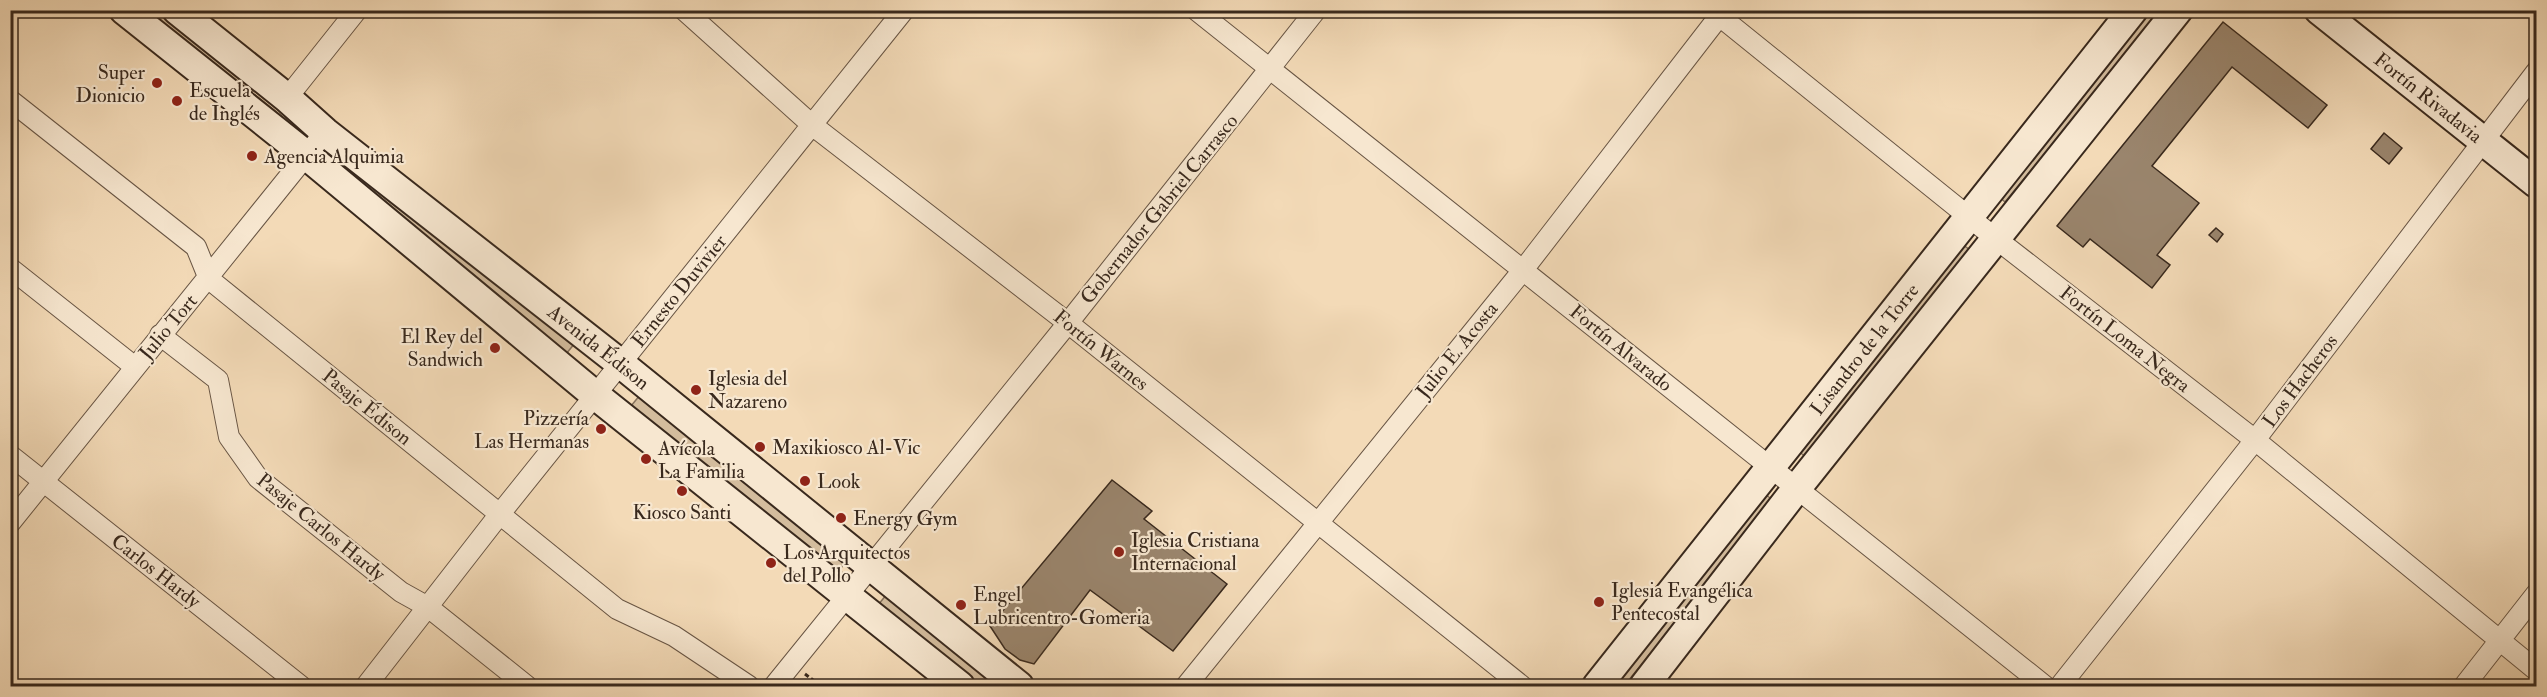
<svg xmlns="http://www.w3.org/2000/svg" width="2547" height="697" font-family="'IM FELL Double Pica',serif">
<rect width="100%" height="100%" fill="#f3dab7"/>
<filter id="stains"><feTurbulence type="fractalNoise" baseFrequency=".00333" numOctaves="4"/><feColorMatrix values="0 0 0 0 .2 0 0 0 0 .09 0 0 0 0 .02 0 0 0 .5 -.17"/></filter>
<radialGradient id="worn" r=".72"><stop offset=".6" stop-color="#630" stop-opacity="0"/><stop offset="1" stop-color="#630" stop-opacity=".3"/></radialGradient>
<path fill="#d3bc9d" stroke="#86725d" stroke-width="1.5" d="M137 11H160L255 87 248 100Z
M2148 11H2162L2005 202 1997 195Z
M344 158 575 343 566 354 335 170Z
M1959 242 1970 250 1808 459 1797 450Z
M640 395 845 563 836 574 631 406Z
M1765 494 1774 501 1624 686H1609Z
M887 594 1000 686H977L878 605Z"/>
<path fill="#9a856d" stroke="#39291d" stroke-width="1.5" d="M2223 22 2327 105 2308 128 2232 67 2152 166 2199 203 2157 255 2170 265 2152 288 2090 239 2083 247 2057 226Z
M2384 133 2402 148 2389 164 2371 149Z
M2216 228 2223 234 2217 242 2209 235Z
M1112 480 1152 511 1144 519 1227 584 1173 651 1090 590 1034 664 1020 660 1005 649 990 626Z"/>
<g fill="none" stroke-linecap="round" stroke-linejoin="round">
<defs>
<path id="street" d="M684 10 812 125 1068 323 1522 686
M1196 10 2045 686
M1712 10 1995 238 2255 440 2536 670
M287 98 357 10
M10 100 196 247 209 279 617 609 674 636 749 686
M10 268 135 367
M160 335 218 380 229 437 258 478 401 592 428 607 527 686
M10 455 301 686
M10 523 325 132
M366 686 499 515 904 10
M774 686 1068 323 1316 10
M1186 686 1523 270 1724 10
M2060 686 2255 440 2536 72
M2464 686 2536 594"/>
<g id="secondary">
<path d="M124 10 306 155 595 395 960 686"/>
<path id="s1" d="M177 10 287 98 325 132 621 364 1019 686"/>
<path id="s2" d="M2319 10 2536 183"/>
<path id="s3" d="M1597 686 2133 10"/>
<path d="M1644 686 1797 488 2178 10"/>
</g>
</defs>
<use href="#street" stroke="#685544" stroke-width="22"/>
<use href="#secondary" stroke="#39291d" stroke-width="32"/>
<path stroke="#39291d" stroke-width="3" stroke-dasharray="4.5 3" stroke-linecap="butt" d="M805 674 821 686"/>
<use href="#street" stroke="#f7e7d0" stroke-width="20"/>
<use href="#secondary" stroke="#f7e7d0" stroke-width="28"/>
</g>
<g fill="#8f2418" stroke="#f7e7d0" stroke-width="2">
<circle cx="157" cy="83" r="6"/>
<circle cx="177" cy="101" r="6"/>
<circle cx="252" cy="156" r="6"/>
<circle cx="495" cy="348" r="6"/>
<circle cx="696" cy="390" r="6"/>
<circle cx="601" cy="429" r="6"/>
<circle cx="760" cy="447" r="6"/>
<circle cx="646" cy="459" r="6"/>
<circle cx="805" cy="481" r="6"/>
<circle cx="682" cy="491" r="6"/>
<circle cx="841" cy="518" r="6"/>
<circle cx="1119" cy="552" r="6"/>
<circle cx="771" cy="563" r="6"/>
<circle cx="1599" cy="602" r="6"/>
<circle cx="961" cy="605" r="6"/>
</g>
<g text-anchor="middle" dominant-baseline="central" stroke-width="4.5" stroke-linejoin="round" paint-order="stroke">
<g font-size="20" fill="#39291d" stroke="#f7e7d0" text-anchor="start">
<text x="145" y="72" text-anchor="end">Super<tspan x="145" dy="23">Dionicio</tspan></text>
<text x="189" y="90">Escuela<tspan x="189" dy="23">de Inglés</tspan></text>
<text x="264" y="156">Agencia Alquimia</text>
<text x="483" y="336" text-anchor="end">El Rey del<tspan x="483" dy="23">Sandwich</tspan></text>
<text x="708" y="378">Iglesia del<tspan x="708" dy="23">Nazareno</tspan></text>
<text x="589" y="418" text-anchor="end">Pizzería<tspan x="589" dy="23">Las Hermanas</tspan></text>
<text x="772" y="447">Maxikiosco Al-Vic</text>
<text x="658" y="448">Avícola<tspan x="658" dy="23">La Familia</tspan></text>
<text x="817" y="481">Look</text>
<text x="682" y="512" text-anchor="middle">Kiosco Santi</text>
<text x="853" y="518">Energy Gym</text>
<text x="1131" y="540">Iglesia Cristiana<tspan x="1131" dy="23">Internacional</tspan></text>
<text x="783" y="552">Los Arquitectos<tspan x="783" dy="23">del Pollo</tspan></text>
<text x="1611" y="590">Iglesia Evangélica<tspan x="1611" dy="23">Pentecostal</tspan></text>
<text x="973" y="594">Engel<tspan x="973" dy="23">Lubricentro-Gomeria</tspan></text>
</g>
<g font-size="20" fill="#39291d" stroke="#f7e7d0">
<text stroke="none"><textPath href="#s2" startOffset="140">Fortín Rivadavia</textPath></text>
<text transform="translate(1159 209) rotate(-51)">Gobernador Gabriel Carrasco</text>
<text transform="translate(679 291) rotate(-51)">Ernesto Duvivier</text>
<text transform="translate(168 327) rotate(-50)">Julio Tort</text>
<text transform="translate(2125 339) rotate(38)">Fortín Loma Negra</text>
<text stroke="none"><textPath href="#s1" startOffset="540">Avenida Édison</textPath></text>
<text transform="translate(1621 348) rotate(39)">Fortín Alvarado</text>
<text stroke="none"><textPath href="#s3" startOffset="430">Lisandro de la Torre</textPath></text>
<text transform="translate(1101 350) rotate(39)">Fortín Warnes</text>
<text transform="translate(1457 350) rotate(-51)">Julio E. Acosta</text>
<text transform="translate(2300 381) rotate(-53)">Los Hacheros</text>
<text transform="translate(367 407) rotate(39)">Pasaje Édison</text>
<text transform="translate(321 527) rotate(39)">Pasaje Carlos Hardy</text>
<text transform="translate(156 571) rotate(38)">Carlos Hardy</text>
</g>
</g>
<rect width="2547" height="697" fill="none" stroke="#f3dab7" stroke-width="36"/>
<rect x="12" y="12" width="2523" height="673" fill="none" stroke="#39291d" stroke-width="3"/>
<rect x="18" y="18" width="2511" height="661" fill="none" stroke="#39291d" stroke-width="1.5"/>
<rect width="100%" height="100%" filter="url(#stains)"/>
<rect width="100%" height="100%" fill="url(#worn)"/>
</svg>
